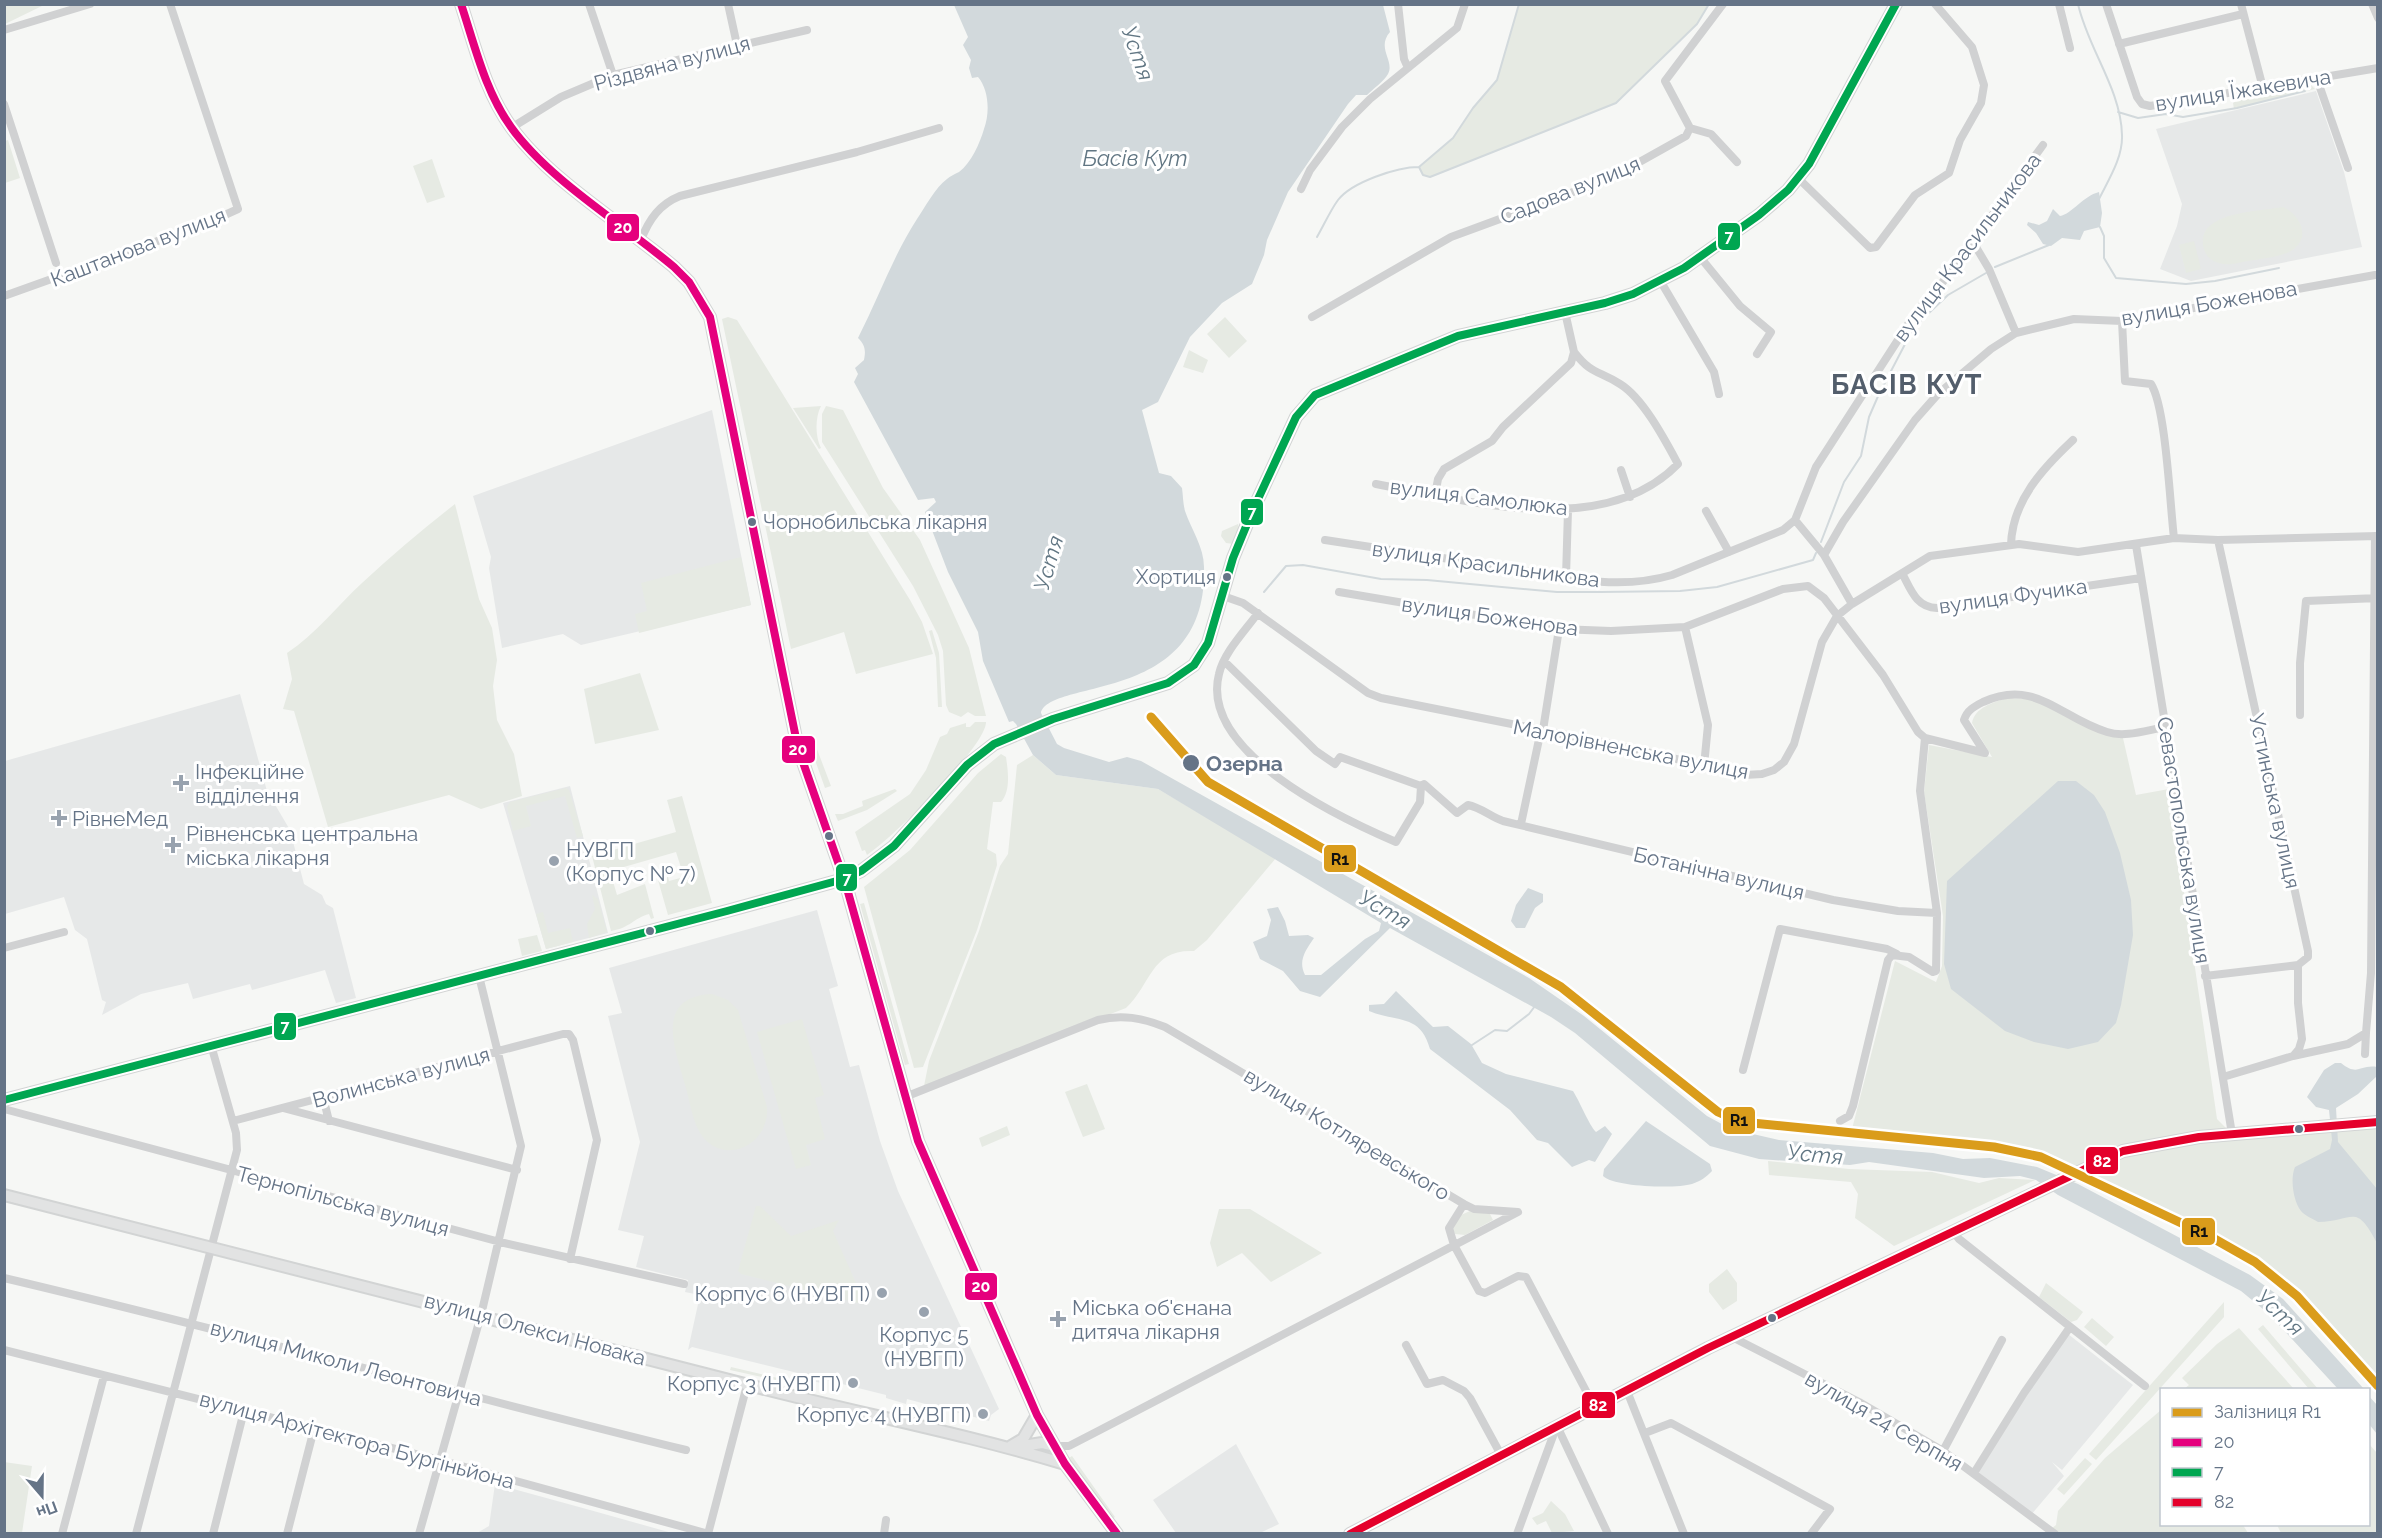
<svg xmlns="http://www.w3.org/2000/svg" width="2382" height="1538" font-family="Raleway,sans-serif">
<rect width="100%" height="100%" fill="#f6f7f5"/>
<path fill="#e6e8e8" d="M2316 91 2344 172 2362 247 2191 281 2160 269 2177 226 2182 204 2156 129Z
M712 410 751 605 581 645 563 634 502 648 489 568 491 557 473 496Z
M240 694 267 791 290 830 304 884 322 895 326 904 333 908 356 998 336 1003 325 970 252 990 250 984 193 999 188 983 141 994 102 1015 106 1002 102 1000 87 939 75 930 64 897 5 914V761Z
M570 786 608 933 546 949 503 803Z
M817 910 838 986 829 989 850 1067 859 1065 880 1141 898 1191 999 1409 991 1415 989 1421 907 1399 906 1404 886 1398V1395L822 1379 821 1383 809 1380 810 1376 692 1347 688 1350 700 1295 685 1292 688 1280 636 1267 644 1236 618 1230 640 1142 608 1016 622 1013 609 968Z
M2068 1334 2133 1385 2062 1470 2052 1462 2064 1476 2031 1515 1974 1473Z
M1236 1444 1279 1524 1260 1533H1176L1153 1500Z
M495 1484 590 1510 672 1533H477L489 1526Z"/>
<path fill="#e6eae3" d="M5 4H44V5L5 24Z
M1519 5H1709L1697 24 1616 103 1430 177 1423 175 1419 167 1453 138 1473 108 1497 80Z
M2310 84 2315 89 2234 109 2233 103 2238 96Z
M8 140 20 178 5 183V141Z
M432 159 445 197 427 203 413 166Z
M2283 207C2302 216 2312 240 2289 252 2276 258 2257 259 2243 262 2234 264 2226 266 2216 262 2201 257 2198 234 2211 225 2229 211 2261 211 2283 207Z
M2194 241 2201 269 2186 273 2179 245Z
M728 317 737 320 910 600 922 622 933 654 856 674 844 632 791 649 723 324 722 319Z
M1225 317 1247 341 1229 358 1207 334Z
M1189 350 1208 360 1203 373 1183 367Z
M821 406C815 417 815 437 821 448L819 449 793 408Z
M826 406 843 410 883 488 920 540 969 648 986 716H975L968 712 961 717 949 712 946 705 943 651 938 635 913 586 822 442V414Z
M455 504 479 599 492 628 497 660 493 686 497 720 514 754 522 796 481 809 449 795 328 827 294 711 283 709 292 679 287 653C316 634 337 606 362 583 392 555 423 529 455 504Z
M1238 524 1239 530 1234 544 1226 543 1221 536 1222 531Z
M741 557 751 605 639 633 635 614 647 611 641 583Z
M932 630 939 653 942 707H938L936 658 929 631Z
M640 673 659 730 595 744 584 689Z
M2006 698 2031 699 2123 738 2136 795 2169 789 2217 1119 2232 1134 2377 1122V1386L2315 1314 2273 1274 2235 1250 2104 1186 2028 1153 1851 1133 1895 961 1936 982 1942 966 1943 916 1924 792 1929 745 1992 757 1972 723C1975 707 1993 703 2006 698Z
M975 722H986C986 747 891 839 867 855L865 850 862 851 855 832 910 794 926 770 940 737 947 734 950 728 966 723V727H970Z
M815 744 831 786 825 788 810 746Z
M1001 754 1006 757C1008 771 1011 791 1001 802H993L987 849 996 854 997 865 977 930 923 1067 914 1068 864 887 910 850 978 773Z
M1033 755 1056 775 1158 789 1276 858 1207 940 1194 951C1151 949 1152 983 1126 1008L924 1086 929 1061 979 931 1000 866 1008 854 1017 765Z
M566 788 569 790 583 836 577 838 565 796 526 806 531 826 513 831 507 807 510 802Z
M895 789 897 791 867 810 838 821 835 814H843L863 806 862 801Z
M682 796 712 903 668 915 658 880 668 877 669 881 684 877 676 852 610 871 617 895 645 884 654 918 651 919 649 914C634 918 630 928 611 931L592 856 676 832 667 800Z
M592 895 598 899 607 932 589 938 587 924 595 909Z
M864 903 909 1064 905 1065 860 904Z
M543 912 548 933 570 928 573 942 546 949 536 914Z
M537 935 542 951 522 956 518 939Z
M712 994 728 1000 738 1010 767 1107C770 1143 727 1167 702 1136 693 1123 690 1103 686 1088 676 1052 652 997 712 994Z
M802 1019 824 1095 815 1098 825 1139 806 1145 811 1165 796 1169 757 1032Z
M1087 1084 1105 1129 1083 1137 1065 1092Z
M1007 1126 1010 1135 982 1147 979 1138Z
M1768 1161 1849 1169 1932 1172 1979 1183 1999 1178 2035 1180 1894 1246 1855 1218 1858 1194 1851 1182 1769 1175Z
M756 1206H760L791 1236 839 1220 833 1231 863 1299 858 1303 741 1274 738 1271Z
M1219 1209H1250L1322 1253 1271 1282 1242 1253 1217 1267 1210 1243Z
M1470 1211 1490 1214 1493 1220 1465 1235 1455 1234 1452 1228 1461 1215Z
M1727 1269 1737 1283V1301L1723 1310 1709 1292V1284Z
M2046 1283 2083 1312 2077 1320 2071 1322 2039 1297Z
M2224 1302V1317L2096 1460 2089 1454Z
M2092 1318 2114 1337 2106 1346 2084 1327Z
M2263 1325 2318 1389H2309L2258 1329Z
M2239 1328 2294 1389H2184L2189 1385 2182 1378 2217 1344Z
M731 1367 807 1385 808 1387 730 1370Z
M2161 1410 2162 1524 2243 1525 2248 1533 2045 1534 2056 1525 2058 1511 2105 1458Z
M2369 1444 2377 1453V1533H2281L2277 1525 2368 1524Z
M1072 1456 1115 1517 1112 1519 1069 1458Z
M2085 1458 2092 1464 2064 1495 2057 1489Z
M4 1462 32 1466 22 1533H5Z
M1551 1501 1565 1514 1574 1531 1552 1533 1546 1521 1537 1525 1532 1518 1543 1513Z"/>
<path fill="#d2d9dc" d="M954 5H1383L1390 32C1376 48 1395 61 1388 74 1384 81 1373 89 1367 95H1356L1348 104 1288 192 1267 240 1264 255 1252 284 1222 303 1190 337 1158 402 1142 410 1159 473 1171 476 1182 488C1183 495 1183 504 1185 511 1191 529 1204 547 1204 567 1208 706 1051 677 1041 713L1057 744 1064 748 1109 762 1127 757 1141 761 1529 978 1584 1016 1707 1116 1731 1129 1779 1140 1933 1153 1963 1159 1990 1158 2037 1167 2078 1184 2250 1275 2283 1299 2364 1389H2338L2269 1314 2241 1291 2058 1195 2036 1180 2020 1176 1984 1178 1869 1162 1850 1165 1759 1159 1710 1146 1575 1033 1551 1017 1390 928 1320 997 1300 991 1283 971 1260 959 1253 942 1267 936 1271 920 1267 909 1278 907 1285 921 1289 936 1308 935 1314 938C1305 951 1298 961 1305 975H1321L1365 939 1379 931 1381 923 1158 789 1056 775 1033 755 1016 724 1013 721 1009 722 983 661 978 632 948 572 925 512 936 502 934 498 918 500 854 382 858 374 855 368 864 360C866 350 865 345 858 338 878 299 893 256 917 219 925 207 935 188 947 179 950 176 955 174 959 172 971 163 980 143 984 129 990 113 989 90 978 77L972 78 969 68 971 60 963 45 968 37Z
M2099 192 2102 213 2100 227 2084 231 2080 240 2062 238 2051 246 2043 244 2036 233 2027 225 2028 222 2039 225 2047 221 2053 209 2060 216C2072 214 2083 196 2099 192Z
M2058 781H2076L2094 795 2105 812 2120 853 2131 900 2133 935 2121 1005 2116 1023 2098 1042 2068 1049 2034 1042 2005 1031 1951 989 1944 964 1947 881Z
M1528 888 1543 894V902L1535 908 1525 928H1516L1511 921 1516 905Z
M1396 991 1433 1027 1448 1026 1471 1044 1482 1063 1506 1074 1573 1091C1580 1102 1589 1125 1596 1132L1605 1126 1612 1134 1595 1162 1589 1160 1572 1167 1548 1143 1537 1140 1510 1110 1430 1049C1420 1013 1397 1023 1369 1011V1005L1384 1004Z
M2335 1063H2341C2358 1077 2360 1064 2377 1067V1076L2358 1094 2336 1108 2338 1142 2377 1189V1243C2355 1202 2355 1221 2318 1222 2313 1219 2304 1215 2301 1211 2293 1201 2290 1178 2295 1167L2330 1149 2332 1140 2329 1110 2316 1107 2307 1097 2324 1070Z
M1646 1121 1710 1164 1712 1171C1706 1177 1701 1181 1692 1184 1676 1189 1614 1187 1603 1176L1604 1169Z
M2368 1395 2377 1405V1434L2369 1424Z"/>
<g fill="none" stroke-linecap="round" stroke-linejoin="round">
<path stroke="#d2d9dc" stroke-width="2" d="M2078 4C2088 49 2121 89 2122 135 2123 157 2109 179 2099 199
M2118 112 2138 118 2166 114 2183 117 2237 108 2305 91
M1419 167 1423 175 1430 177 1616 103 1697 24 1709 4
M2100 227 2104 236V258L2116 278 2186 284 2215 281 2279 268
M1317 237C1324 225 1330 211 1338 200 1352 182 1397 167 1419 167L1453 138 1473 108 1497 80 1519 4
M1995 267 2049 245
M1821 542 1844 482 1861 456 1869 417 1879 394 1914 327 1948 295 1986 273
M1264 592 1286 566 1303 565 1381 579 1427 580 1557 592H1601L1680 591 1717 587 1813 560 1816 553
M1472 1045 1495 1030 1507 1031 1529 1014 1535 1006"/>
<defs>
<path id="major" d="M461 4C475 46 485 91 511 127 549 180 623 224 674 267L689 282 710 317 798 748 846 885 918 1141 1037 1415 1065 1464 1117 1534
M4 1100 727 911 844 879 861 871 894 846 967 765 994 744 1053 719 1168 683 1194 665 1208 643 1233 558 1252 512 1296 417 1315 395 1458 336 1605 303 1633 294 1684 268 1759 215 1788 190 1809 164 1896 4
M4 1195C251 1258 498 1321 745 1384 851 1412 959 1432 1065 1464
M1011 1446 1023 1439 1037 1415
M1016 1447 1042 1443 1054 1446
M1350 1534 1708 1348 2123 1151 2199 1137 2378 1122"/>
</defs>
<use href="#major" stroke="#d2d4d4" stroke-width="14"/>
<path stroke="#d0d1d2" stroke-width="8" d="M589 4 613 75
M728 4 737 45
M1398 4 1404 59 1408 68
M2059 4 2070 48
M2106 4 2137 97 2142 104 2150 106 2378 68
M2241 4 2263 88
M2372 4 2378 18
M4 30 90 4
M2119 44 2243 14
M2317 79 2348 168
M4 104 56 263
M511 128 561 97 613 75 807 30
M1690 128 1711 134 1737 162
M1798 178 1870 248 1876 247 1915 195 1949 173 1960 140 1981 103 1984 85 1972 47 1935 4
M1301 189 1310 170 1342 127 1370 99 1457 28 1465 4
M641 240C649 219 660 204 680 196L857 152 939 128
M1973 242 1989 269 2016 333
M1700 257 1740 306 1771 332 1757 354
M1661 282 1714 372 1719 394
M4 296 205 224 238 209 170 4
M1312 317 1451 237 1584 188 1627 169 1686 136 1690 128 1665 81 1723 4
M2122 321 2125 381 2151 384C2166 407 2170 506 2174 538
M1621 470 1630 497
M1376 484C1469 501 1604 540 1678 464 1665 440 1643 398 1620 384 1598 370 1592 375 1574 352
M1435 495 1438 479 1444 469 1492 441 1503 427 1571 363 1574 352 1565 312
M1706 511 1729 552
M1795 520 1824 555 1852 604
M1325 540C1386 549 1447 559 1508 568 1561 577 1618 591 1672 575L1783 530 1795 520 1816 467 1916 312 1948 276 2043 145
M2218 540 2308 951V957L2298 965V1003L2302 1039 2299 1049 2294 1055
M2011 545C2012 501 2043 468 2073 440
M2136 545 2232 1134
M1824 555 1843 522 1915 420 1938 394 1991 349 2016 333 2074 319 2122 321 2375 275
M1902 573C1911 590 1916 607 1937 608L2141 578
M1566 577 1568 510
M1339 592 1559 629 1611 631 1685 627 1783 589 1808 586 1824 598 1883 675 1918 732 1925 738 1920 791 1937 913
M1223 596 1243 603 1368 693 1381 698 1612 744 1745 775 1762 774 1774 770 1784 762 1794 744 1822 642 1837 616 1852 604 1930 556 2019 544 2078 552 2174 538 2218 540 2378 536
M1258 613C1245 631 1224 652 1219 674 1199 752 1340 818 1396 842L1420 802 1421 786 1424 784 1457 813 1468 805C1480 807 1491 817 1503 821L1833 900 1898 911 1937 913 1936 971 1933 972 1909 957 1892 955 1888 960 1853 1106 1849 1116 1840 1121
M1685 627 1708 725 1704 766
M1224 661 1316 751 1335 764 1340 757 1421 786
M2300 715V663L2306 601 2378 598
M1543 730 1559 629
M1925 738 1985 753 1964 720C1967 710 1975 706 1983 702 2036 678 2060 718 2107 732 2125 738 2147 730 2166 727
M1521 824 1541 730
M4 948 64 932
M2205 976 2298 965
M2365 1054 2366 1033
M1743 1070 1780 929 1887 949 1897 954
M2223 1077 2293 1056 2348 1044 2366 1033 2371 973 2375 536
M323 1097 329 1121
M905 1097 1098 1020C1122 1014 1142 1018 1165 1027L1464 1204 1449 1228 1454 1245 1479 1291 1485 1293 1518 1276 1526 1277 1594 1406
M283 1108 517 1170
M4 1109 500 1242 684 1284
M233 1121 563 1034H569L573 1040 597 1140 570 1259
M1953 1231 1959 1239 2145 1386
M4 1278C233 1332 459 1394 686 1450
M1732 1337 1859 1402 1943 1451 2055 1534
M1406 1345 1427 1384 1443 1380 1464 1391 1470 1398 1501 1455
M4 1350 439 1460 709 1534
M1627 1391 1684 1534
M1557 1426 1608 1534
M1645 1433 1671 1423 1830 1509 1811 1534
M1054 1446H1069L1100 1430 1518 1212 1474 1209 1464 1204
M1943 1451 2002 1340
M1974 1473 2024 1393 2070 1327
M62 1534 104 1376
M136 1534 237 1150 236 1133 211 1045
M213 1534 244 1411
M287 1534 314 1429
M419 1534 481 1315 521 1146 479 976
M708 1534 747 1385
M884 1534 886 1520
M1517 1534 1553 1436 1550 1430"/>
<use href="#major" stroke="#e2e3e3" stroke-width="10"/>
<defs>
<path id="bus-1" d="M461 4C475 46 485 91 511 127 549 180 623 224 674 267L689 282 710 317 798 748 846 885 918 1141 1037 1415 1065 1464 1117 1534"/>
<path id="bus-2" d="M4 1100 727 911 844 879 861 871 894 846 967 765 994 744 1053 719 1168 683 1194 665 1208 643 1233 558 1252 512 1296 417 1315 395 1458 336 1605 303 1633 294 1684 268 1759 215 1788 190 1809 164 1896 4"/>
<path id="bus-3" d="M1350 1534 1708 1348 2123 1151 2199 1137 2378 1122"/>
</defs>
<use href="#bus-1" stroke="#fff" stroke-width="12"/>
<use href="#bus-2" stroke="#fff" stroke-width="12"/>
<use href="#bus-3" stroke="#fff" stroke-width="12"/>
<use href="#bus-1" stroke="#e5007d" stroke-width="8"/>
<use href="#bus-2" stroke="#00a651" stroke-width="8"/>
<use href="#bus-3" stroke="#e4002b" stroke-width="8"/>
<defs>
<path id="rail-1" d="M1151 717 1208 782 1561 987 1718 1112 1734 1119 1752 1123 1994 1147 2041 1157 2211 1237 2255 1262 2297 1296 2378 1386"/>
</defs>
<use href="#rail-1" stroke="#fff" stroke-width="14"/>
<use href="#rail-1" stroke="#da9c1b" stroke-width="9"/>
</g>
<g fill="#657487" stroke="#fff" stroke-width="2">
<circle cx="752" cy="522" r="5"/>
<circle cx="1227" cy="577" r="5"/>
<circle cx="1191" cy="763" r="9"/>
<circle cx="829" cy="836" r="5"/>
<circle cx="650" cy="931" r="5"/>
<circle cx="2299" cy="1129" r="5"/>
<circle cx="1772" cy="1318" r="5"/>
</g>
<g fill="#98a2ae" stroke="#fff" stroke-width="2">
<path d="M178 774h6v6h6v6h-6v6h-6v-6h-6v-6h6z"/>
<path d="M56 809h6v6h6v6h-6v6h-6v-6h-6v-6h6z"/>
<path d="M170 836h6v6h6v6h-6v6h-6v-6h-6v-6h6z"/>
<circle cx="554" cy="861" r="6"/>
<circle cx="882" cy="1293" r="6"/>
<circle cx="924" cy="1312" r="6"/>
<path d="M1055 1310h6v6h6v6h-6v6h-6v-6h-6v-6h6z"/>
<circle cx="853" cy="1383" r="6"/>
<circle cx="983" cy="1414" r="6"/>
</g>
<g text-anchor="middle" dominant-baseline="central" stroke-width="6" stroke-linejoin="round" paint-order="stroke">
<g font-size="20" fill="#657487" stroke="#fff" text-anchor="start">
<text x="763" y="522">Чорнобильська лікарня</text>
<text x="1216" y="577" text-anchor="end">Хортиця</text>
</g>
<g font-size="21" fill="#657487" stroke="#fff">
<text transform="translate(672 63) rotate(-15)">Різдвяна вулиця</text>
<text transform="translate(2243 90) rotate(-9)">вулиця Їжакевича</text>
<text transform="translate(1570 190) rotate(-22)">Садова вулиця</text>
<text transform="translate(138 247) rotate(-21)">Каштанова вулиця</text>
<text transform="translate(1967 247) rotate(-53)">вулиця Красильникова</text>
<text transform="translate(2209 303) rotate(-10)">вулиця Боженова</text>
<text transform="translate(1479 497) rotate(7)">вулиця Самолюка</text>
<text transform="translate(1486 564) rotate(8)">вулиця Красильникова</text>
<text transform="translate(2013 596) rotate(-8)">вулиця Фучика</text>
<text transform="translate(1490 616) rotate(8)">вулиця Боженова</text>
<text transform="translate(1631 749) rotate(11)">Малорівненська вулиця</text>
<text transform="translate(2275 801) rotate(78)">Устинська вулиця</text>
<text transform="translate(2184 840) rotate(81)">Севастопольська вулиця</text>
<text transform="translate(1719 873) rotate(13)">Ботанічна вулиця</text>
<text transform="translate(401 1077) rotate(-15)">Волинська вулиця</text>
<text transform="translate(1347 1134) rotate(31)">вулиця Котляревського</text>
<text transform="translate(343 1201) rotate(15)">Тернопільська вулиця</text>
<text transform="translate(535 1329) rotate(15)">вулиця Олекси Новака</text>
<text transform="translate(346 1363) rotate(15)">вулиця Миколи Леонтовича</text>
<text transform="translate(1884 1421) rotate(30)">вулиця 24 Серпня</text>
<text transform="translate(357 1440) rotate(15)">вулиця Архітектора Бургіньйона</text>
</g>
<g font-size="21" font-weight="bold" fill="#657487" stroke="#fff" text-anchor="start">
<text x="1206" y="763">Озерна</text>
</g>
<g font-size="21" fill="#657487" stroke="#fff" text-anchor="start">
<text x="195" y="771">Інфекційне<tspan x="195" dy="24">відділення</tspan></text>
<text x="72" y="818">РівнеМед</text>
<text x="186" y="833">Рівненська центральна<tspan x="186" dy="24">міська лікарня</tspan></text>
<text x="566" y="849">НУВГП<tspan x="566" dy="24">(Корпус № 7)</tspan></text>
<text x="870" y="1293" text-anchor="end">Корпус 6 (НУВГП)</text>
<text x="1072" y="1307">Міська об'єнана<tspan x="1072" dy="24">дитяча лікарня</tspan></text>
<text x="924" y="1334" text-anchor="middle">Корпус 5<tspan x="924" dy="24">(НУВГП)</tspan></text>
<text x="841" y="1383" text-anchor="end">Корпус 3 (НУВГП)</text>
<text x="971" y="1414" text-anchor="end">Корпус 4 (НУВГП)</text>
</g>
<g font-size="22" font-style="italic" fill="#617683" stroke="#fff">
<text transform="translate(1138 53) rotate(70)">Устя</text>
<text x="1135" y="158">Басів Кут</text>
<text transform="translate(1048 563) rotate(-74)">Устя</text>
<text transform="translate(1385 909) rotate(30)">Устя</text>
<text transform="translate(1815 1154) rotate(5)">Устя</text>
<text transform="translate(2280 1312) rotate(43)">Устя</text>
</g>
<g font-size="27" font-weight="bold" letter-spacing="1.5" fill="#535e6c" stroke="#fff">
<text x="1907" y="384">БАСІВ КУТ</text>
</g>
</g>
<g stroke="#fff" stroke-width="2">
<rect x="606" y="213" width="34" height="29" rx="6" fill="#e5007d"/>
<rect x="1717" y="222" width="24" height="29" rx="6" fill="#00a651"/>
<rect x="1240" y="498" width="24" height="28" rx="6" fill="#00a651"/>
<rect x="781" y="735" width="35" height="29" rx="6" fill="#e5007d"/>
<rect x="1323" y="844" width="34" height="29" rx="6" fill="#da9c1b"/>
<rect x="835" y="863" width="23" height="29" rx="6" fill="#00a651"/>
<rect x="273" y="1012" width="24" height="29" rx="6" fill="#00a651"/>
<rect x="1722" y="1106" width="34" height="29" rx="6" fill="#da9c1b"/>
<rect x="2085" y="1146" width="34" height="29" rx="6" fill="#e4002b"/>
<rect x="2181" y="1217" width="35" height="29" rx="6" fill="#da9c1b"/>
<rect x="964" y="1272" width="34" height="29" rx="6" fill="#e5007d"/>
<rect x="1581" y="1391" width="35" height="28" rx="6" fill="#e4002b"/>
</g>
<g font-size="16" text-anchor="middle" font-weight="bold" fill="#fff">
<text x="623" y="233">20</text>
<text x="1729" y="242">7</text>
<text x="1252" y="518">7</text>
<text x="798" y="755">20</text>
<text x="847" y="884">7</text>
<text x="285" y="1032">7</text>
<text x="2102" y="1167">82</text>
<text x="981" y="1292">20</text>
<text x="1598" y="1411">82</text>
</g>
<g font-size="16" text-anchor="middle" font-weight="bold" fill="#111">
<text x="1340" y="865">R1</text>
<text x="1739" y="1126">R1</text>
<text x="2199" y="1237">R1</text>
</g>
<rect width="2382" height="1538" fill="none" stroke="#657487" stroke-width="12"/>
<rect x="2160" y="1388" width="210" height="138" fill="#ffffff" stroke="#c1c7cf" stroke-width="1.5"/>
<rect x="2172" y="1408" width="30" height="9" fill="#da9c1b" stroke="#c1c7cf" stroke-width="1.5"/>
<text x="2214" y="1418" font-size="18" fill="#657487">Залізниця R1</text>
<rect x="2172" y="1438" width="30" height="9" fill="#e5007d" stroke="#c1c7cf" stroke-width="1.5"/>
<text x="2214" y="1448" font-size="18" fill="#657487">20</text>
<rect x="2172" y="1468" width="30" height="9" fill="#00a651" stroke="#c1c7cf" stroke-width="1.5"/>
<text x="2214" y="1478" font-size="18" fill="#657487">7</text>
<rect x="2172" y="1498" width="30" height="9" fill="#e4002b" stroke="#c1c7cf" stroke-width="1.5"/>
<text x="2214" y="1508" font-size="18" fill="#657487">82</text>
<g transform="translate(42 1496) rotate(160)" stroke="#ffffff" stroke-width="4.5" paint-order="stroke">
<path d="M0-4.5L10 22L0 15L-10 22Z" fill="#657487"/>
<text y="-9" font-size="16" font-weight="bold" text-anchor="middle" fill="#657487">Пн</text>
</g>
</svg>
